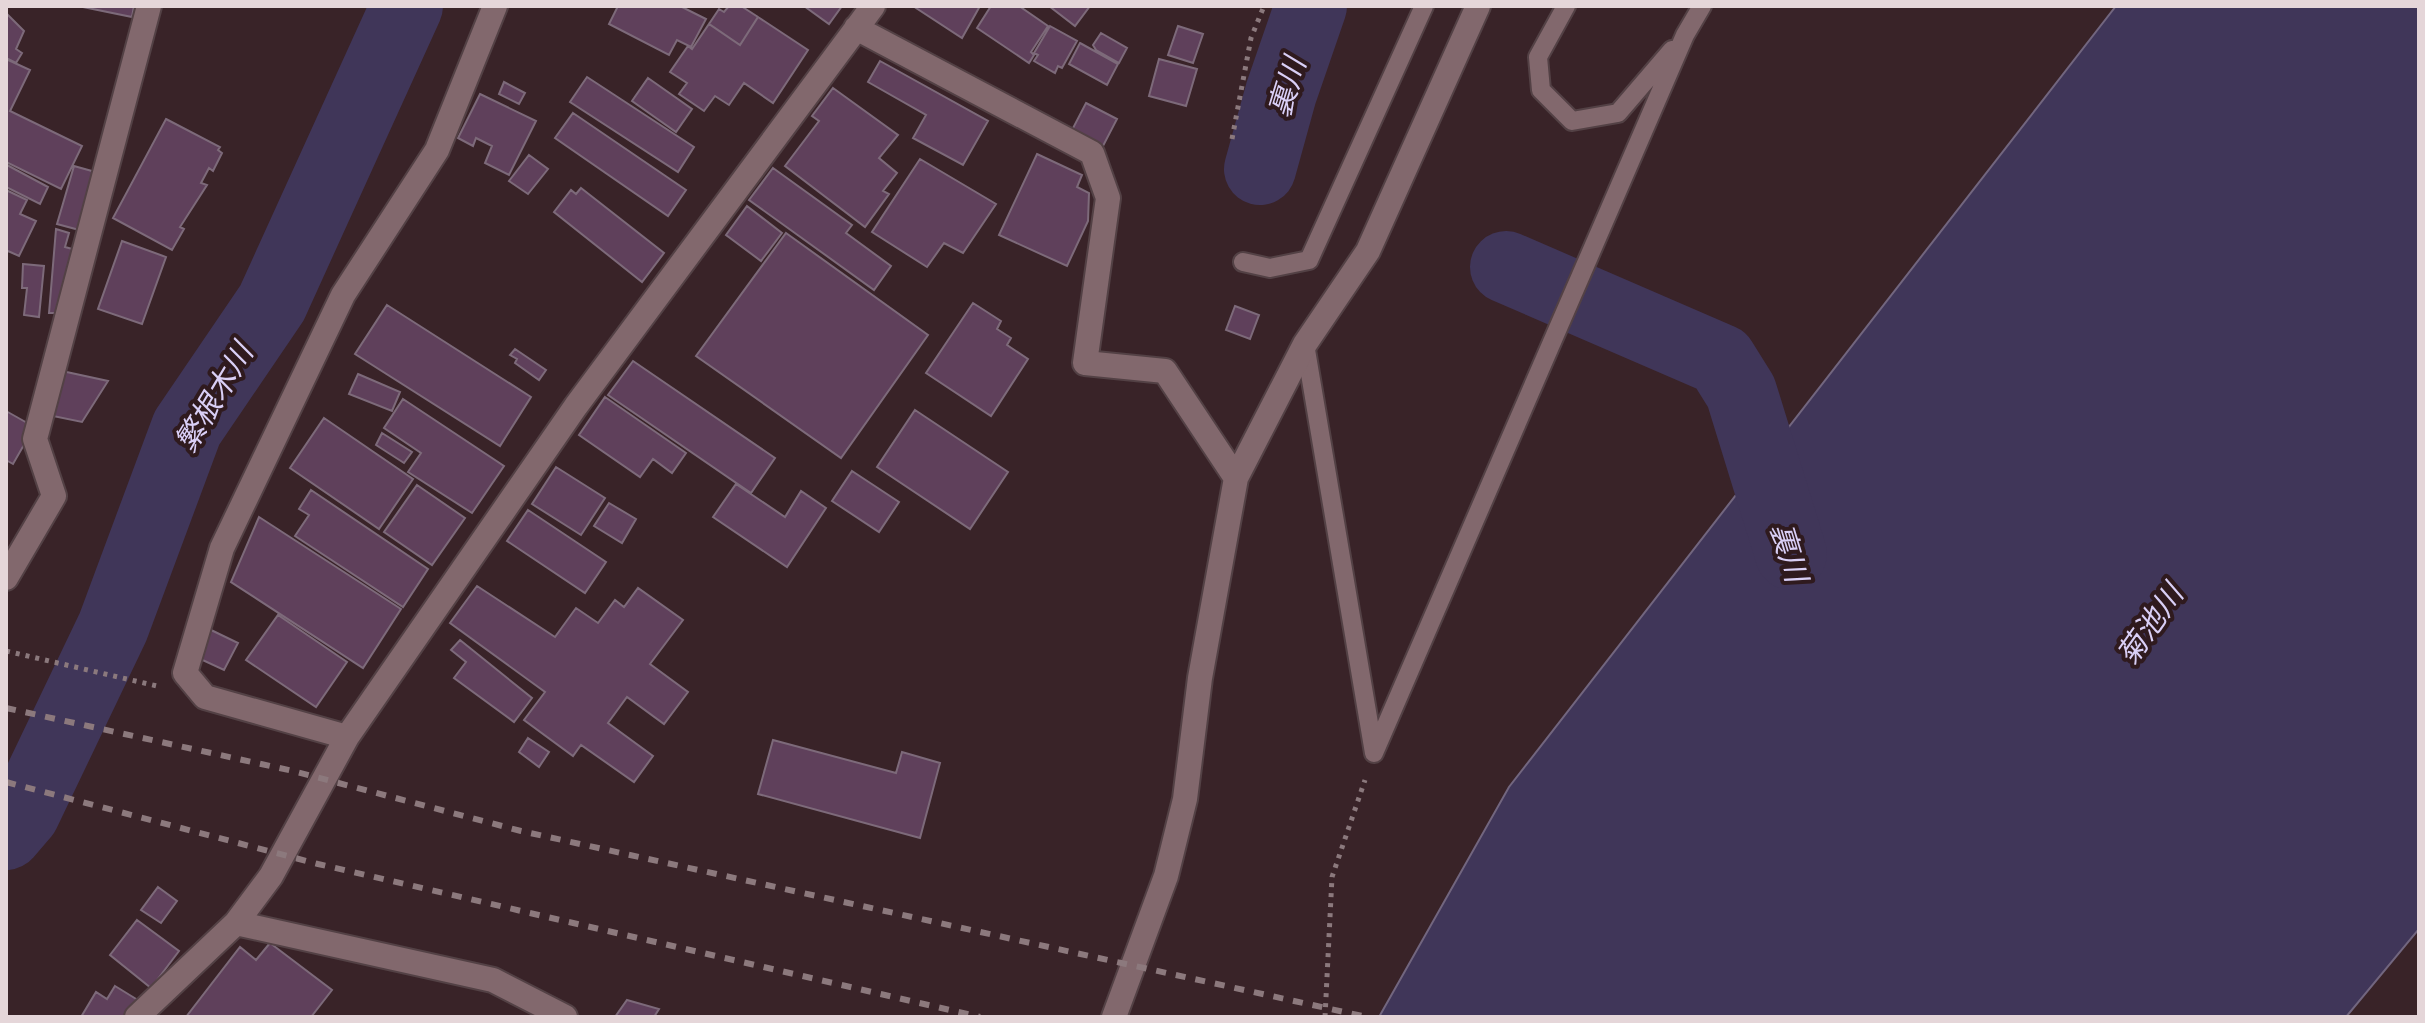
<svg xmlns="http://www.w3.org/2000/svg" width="2425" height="1023" font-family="'IBM Plex Serif','Noto Sans JP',serif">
<rect width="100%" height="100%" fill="#392328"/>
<path fill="#403659" stroke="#72667f" stroke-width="2" d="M2116 6H2419V929L2346 1017H1379L1509 787Z"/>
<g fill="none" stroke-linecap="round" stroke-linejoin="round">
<path stroke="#403659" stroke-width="72" d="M1260 169 1281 93 1311 6
M1506 267 1721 360 1741 392 1791 554
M6 834 24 813 113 627 187 428 272 303 407 6"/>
</g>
<path fill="#5f405b" stroke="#7d6a7a" stroke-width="2" d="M78 6H134L132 17Z
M618 6H680L706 19 691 47 677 40 669 55 609 24Z
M729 6H741L758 17 740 45 709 24 719 9 724 12Z
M804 6H842L829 24Z
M913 6H980L962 38Z
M991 6H1019L1048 26 1031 52 1034 55 1029 63 977 28Z
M1049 6H1090L1075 26Z
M6 13 24 31 16 49 22 53 16 63 6 58Z
M758 17 808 50 773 103 744 83 729 105 715 96 704 111 679 94 687 83 670 72 688 46 692 49 709 24 740 45Z
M1050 26 1077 41 1062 68 1058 66 1055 73 1034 61 1038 55 1034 53Z
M1178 26 1203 34 1193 63 1168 55Z
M1101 33 1127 48 1119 63 1096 50 1093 45Z
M1080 43 1118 64 1107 85 1069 64Z
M6 59 30 70 10 111 82 146 61 189 6 162Z
M1159 59 1197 69 1186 106 1149 96Z
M880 61 988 121 963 165 913 138 926 115 868 82Z
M587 77 694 147 678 172 570 102Z
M648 78 692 109 676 132 632 101Z
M504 82 525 93 519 104 499 94Z
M833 88 898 135 879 158 897 173 883 191 889 194 865 227 785 166 819 121 812 116Z
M480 94 536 121 509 175 485 163 492 146 476 138 473 146 458 138Z
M1086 103 1117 119 1103 146 1072 130Z
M573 113 686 190 668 216 555 138Z
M166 119 220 147 218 150 222 153 213 171 209 168 201 183 207 185 180 227 184 229 172 250 113 218Z
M1037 154 1082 175 1077 187 1089 193 1088 221 1067 266 999 235Z
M529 155 548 169 528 194 509 181Z
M920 159 996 204 963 253 944 243 927 267 872 232Z
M7 165 48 187 40 204 6 187Z
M74 166 99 173 83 231 57 224Z
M773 168 852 225 846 233 891 266 874 290 749 200Z
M581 188 664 253 642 282 554 212 571 190 576 194Z
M6 190 27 200 20 214 36 221 19 256 8 251 6 253Z
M747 206 782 233 761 261 726 235Z
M56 229 69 233 65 247 76 250 58 313H49Z
M786 233 928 335 841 458 696 356Z
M122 241 166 257 142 324 98 309Z
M23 264 44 266 39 317 24 315 27 288H22Z
M973 303 1001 321 997 329 1011 338 1007 345 1028 359 991 416 926 373Z
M387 305 531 397 500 446 355 354Z
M1235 306 1259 315 1250 339 1226 330Z
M515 349 546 370 539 380 515 363 517 359 510 355Z
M633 361 775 458 751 493 608 395Z
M62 371 108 381 82 422 53 416Z
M358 374 400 392 392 411 349 394Z
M605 397 686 453 672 473 653 459 640 477 579 435Z
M403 399 504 466 472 513 408 472 421 453 384 428Z
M915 410 1008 472 970 529 877 467Z
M6 411 29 424V436L13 464 6 460Z
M324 418 413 479 379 529 290 468Z
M382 433 412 452 404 463 376 445Z
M556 467 605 498 581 535 532 504Z
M852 471 899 502 879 532 832 501Z
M736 484 785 517 801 491 826 508 787 567 713 517Z
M417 485 465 518 432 565 384 532Z
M311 490 428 569 403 607 295 536 309 515 299 509Z
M609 503 636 519 622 543 594 526Z
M528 510 606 562 585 593 507 541Z
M259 517 401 609 363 668 231 582Z
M477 586 555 637 576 608 598 623 615 600 624 607 638 588 683 620 650 664 688 692 664 724 627 697 608 723 653 756 634 782 581 745 573 756 524 720 545 692 450 623Z
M278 615 347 662 316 707 246 660Z
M209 629 238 643 224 670 196 657Z
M460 640 532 698 514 722 454 678 466 662 451 650Z
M528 738 549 752 539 767 519 752Z
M773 740 896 773 902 752 940 763 920 838 758 794Z
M158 887 177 901 161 923 141 910Z
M137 920 179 951 151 988 110 955Z
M270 943 332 990 311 1017H186L240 947 256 960Z
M115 986 141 1002 131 1017H81L96 992 107 999Z
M627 1000 659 1009 654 1017H615Z"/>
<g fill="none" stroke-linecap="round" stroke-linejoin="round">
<defs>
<path id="lane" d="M1566 6 1538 57 1541 90 1572 121 1618 113 1672 50
M1243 262 1270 268 1309 260 1424 6
M1305 344 1374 753 1685 35 1702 6"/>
<path id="street" d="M856 28 1092 153 1108 198 1085 363 1165 371 1236 478
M6 578 54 496 35 439 149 6
M347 737 205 697 185 673 222 548 343 295 437 150 495 6
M236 923 493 980 565 1017
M137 1017 236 923 271 876 347 737 576 406 873 6
M1114 1017 1166 876 1185 799 1200 678 1236 478 1305 344 1368 251 1478 6"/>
</defs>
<use href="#lane" stroke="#534145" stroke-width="22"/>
<use href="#street" stroke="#534145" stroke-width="28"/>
<path stroke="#8b797d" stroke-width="5" stroke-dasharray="4 6" stroke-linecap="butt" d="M1232 139 1251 38 1264 6
M6 651 157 686
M1325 1017 1332 877 1365 780"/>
<use href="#lane" stroke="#82686d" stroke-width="18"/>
<use href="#street" stroke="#82686d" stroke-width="24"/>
<path stroke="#8c797d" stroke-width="6" stroke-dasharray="10 10" stroke-linecap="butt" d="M6 708 293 771 521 831 1367 1017
M6 782 318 864 980 1017"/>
</g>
<g text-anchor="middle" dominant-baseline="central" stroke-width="8" stroke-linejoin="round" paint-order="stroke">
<g font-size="30" font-style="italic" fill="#d9cff6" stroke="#2f1a1e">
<text transform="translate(1286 87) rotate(-73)">裏川</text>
<text transform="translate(213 397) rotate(-59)">繁根木川</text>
<text transform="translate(1790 552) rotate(73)">裏川</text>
<text transform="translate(2149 624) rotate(-55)">菊池川</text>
</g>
</g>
<rect width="2425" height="1023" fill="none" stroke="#e5d6d9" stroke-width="16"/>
</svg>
